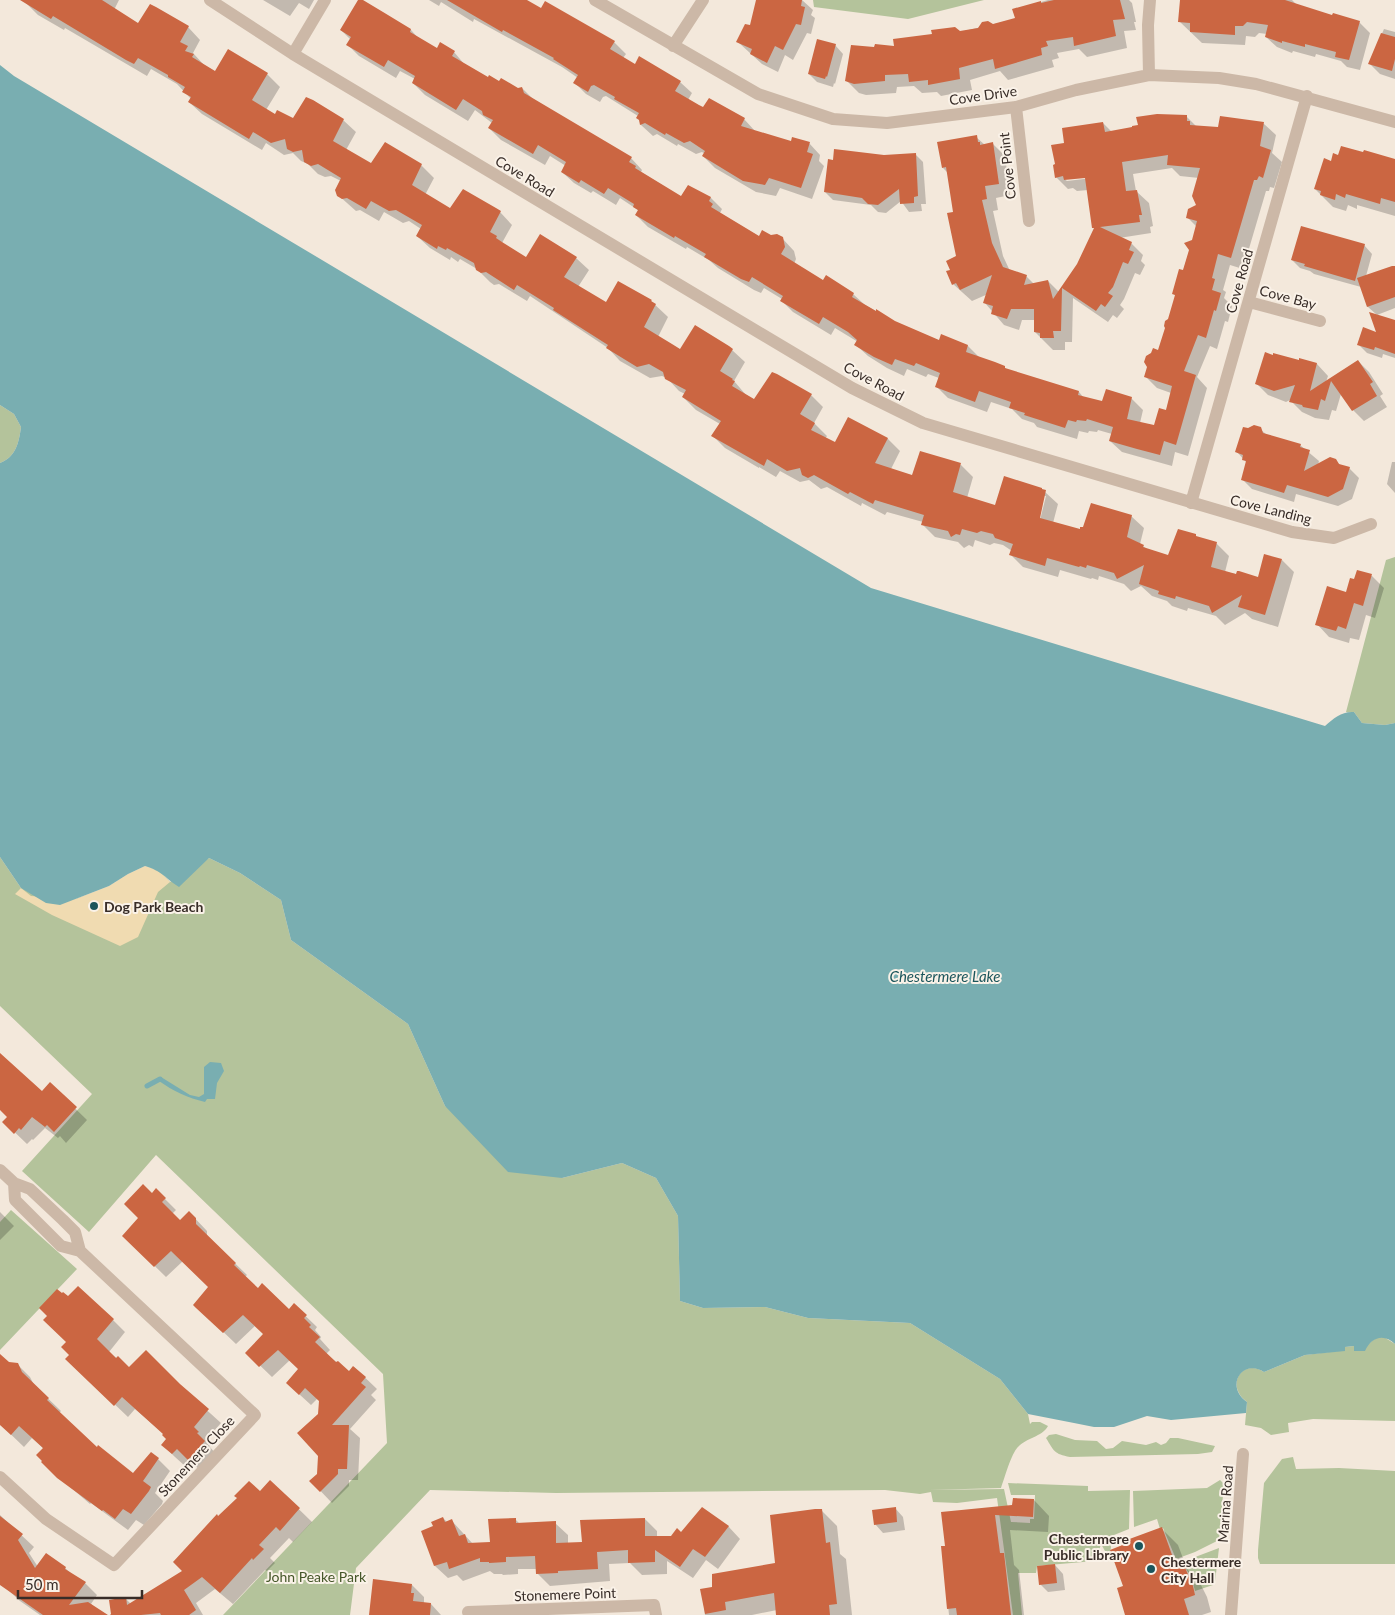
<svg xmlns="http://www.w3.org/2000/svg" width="1395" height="1615" font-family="Lato,sans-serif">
<rect width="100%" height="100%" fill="#f3e8db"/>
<path fill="#b4c39b" d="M813 0H984L908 19 814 7Z
M0 405 14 414 21 427C19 442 16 457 0 463Z
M1395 557V723L1385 725 1362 723 1354 712H1346L1386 560Z
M0 857 21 888 76 899 158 870 170 882 209 858 240 873 281 900 291 940 408 1024 445 1106 562 1178 622 1163 656 1178 678 1216 680 1301 703 1308 765 1307 808 1318 910 1323 1000 1379 1028 1414 1030 1424 1032 1422H1040L1048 1426C1042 1437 1026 1438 1018 1447 1011 1454 1005 1477 1001 1488L929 1490 1004 1489 1011 1522 1030 1523V1519H1034L1035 1495H1011L1008 1483 1088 1486V1491L1130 1490 1129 1529 1109 1537 1111 1547 1110 1553 1105 1551 1101 1544 1099 1551 1106 1560 1037 1566 1036 1573H1018L1022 1615H1013L997 1498 957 1503 933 1502 931 1492 920 1494 885 1490 556 1493 430 1490 356 1568 350 1615H223L387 1443 383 1374 156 1155 89 1232 22 1171 92 1094 0 1006Z
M11 1210 77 1269 0 1350V1222Z
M1377 1337H1384L1395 1344V1421L1313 1419 1288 1423 1289 1432 1271 1435 1261 1428 1245 1425 1247 1402C1224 1385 1243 1358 1264 1372L1305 1355 1345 1350V1347L1354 1346V1351L1367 1345Z
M1056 1434 1075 1440 1097 1441 1106 1449 1113 1448 1122 1441 1146 1445 1156 1442 1161 1445 1166 1443 1170 1438H1178L1215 1446 1212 1452 1198 1454 1070 1457C1054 1454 1054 1451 1046 1438L1049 1435Z
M1293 1457 1296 1469 1339 1468 1395 1471V1564H1260L1258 1558V1550L1264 1483 1282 1459Z
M1220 1480 1224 1484 1219 1540 1195 1552 1176 1559 1163 1528 1160 1529 1157 1519 1134 1527 1133 1491 1207 1488Z
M1219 1548 1215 1582 1213 1585 1195 1591 1192 1579 1182 1562Z"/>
<path fill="#f0dbb1" d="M145 866 158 870 170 882 158 892 138 937 120 946 52 915 15 894 21 888 31 896 76 899 109 886 128 874Z"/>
<path fill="#79aeb1" d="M0 65 14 76 871 588 1325 726C1334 718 1342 711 1354 712L1362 723 1385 725 1395 723V1344C1384 1333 1371 1337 1365 1351H1354V1346L1345 1347V1351L1305 1355 1264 1372C1243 1358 1224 1386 1247 1402L1246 1413 1171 1420 1147 1416 1114 1427H1094L1074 1423 1028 1414 1000 1379 910 1323 808 1318 765 1307 703 1308 680 1301 678 1216 656 1178 622 1163 562 1178 508 1172 445 1106 408 1024 291 940 281 900 240 873 209 858 179 887C165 878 162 871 145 866L128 874 109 886 60 905 46 903 21 888 0 857V463C16 457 19 442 21 427L14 414 0 405Z
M210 1062 221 1063 224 1071 217 1083 215 1099H207L205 1102C188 1098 173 1091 159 1081L161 1077 190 1095 199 1097 204 1094V1067Z"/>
<path fill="#0003" fill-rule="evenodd" d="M27 0H119L114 10 139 25 188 27 200 40 193 53 204 65 216 72 267 74 280 87 266 110 276 115 294 120H343L356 132 346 150 371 164 421 165 434 178 425 195 450 210 500 212 512 225 502 243 527 259 576 258 589 270 578 287 606 303 651 301 668 317 658 337 681 350H732L745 362 734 381 746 395 755 400 811 395 823 407 814 423 827 436 825 439 835 443 848 419 888 439 900 451 891 469 913 476 961 465 973 477 967 498 996 506 1045 492 1058 504 1053 523 1081 530 1131 516 1144 528 1140 544 1147 549 1169 556 1216 543 1229 556 1225 572 1258 578 1282 560 1294 572 1278 627 1252 619 1245 613 1225 625 1216 616 1188 608 1187 611 1172 606 1167 601 1152 596 1141 586 1131 591 1124 584 1099 576 1098 580 1092 578 1091 579 1060 570 1058 577 1023 567 1011 555 1012 551 1003 545 994 543 990 545 975 540 973 547 969 545 964 548 958 542 935 537 922 524 923 522 887 512 885 515 862 503 861 506 827 487 821 489 809 480 800 482 780 471 776 477 759 467V468L725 448 713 436 720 424 696 410 683 397 685 394 679 391 667 378 662 376 650 378 620 361 608 348 530 296 527 301 499 284 494 285 490 282 477 269 460 259 458 262 451 257 450 260 430 248 417 236 421 229 409 221 403 223 384 212 379 221 360 210 356 211 338 195 341 181 331 176 325 177 318 174 308 164 301 161 293 153 284 155 266 143 262 150 202 114 189 102 191 99 177 84 151 69 147 76 65 28 64 30 38 15 25 2ZM1043 496H1046L1039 524H1037Z
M263 0H314L309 9 299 3 290 16Z
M359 0 411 30 420 40 437 50 454 52 465 65 488 78 517 89 522 88 533 99 631 158 642 170 641 172 681 197 688 186 711 198 722 209 720 213 760 237 782 238 794 251 796 259 794 264 824 282 853 294 865 305 895 322 940 341 942 336 968 346 980 358 1005 368 1008 371 1079 392 1084 398 1103 403 1131 398 1143 410 1140 423 1155 427 1166 411 1171 393 1157 388 1146 377 1159 352 1176 296 1174 294 1183 271 1197 227 1187 217 1198 205 1199 178 1180 176 1172 168 1133 174 1136 191 1149 203 1153 226 1150 227 1151 233 1119 238 1131 243 1143 255 1141 261 1145 265 1140 275 1135 273 1124 299 1120 305 1124 309 1117 318 1113 315 1108 322 1073 298 1072 342H1065V350H1053L1035 332V320H1022L1019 330 1004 325 985 303 988 294 972 301 953 284 952 270 958 257 954 213 948 173 943 168 976 137 985 145 993 144 1005 156 1010 195 996 198 998 210 993 211 1003 256 1010 271 1026 276 1034 284 1048 281 1059 292 1078 264 1095 229 1088 190 1077 191 1073 188 1068 189 1056 177 1065 144 1103 123 1112 132 1186 116 1197 127 1219 128 1221 117 1264 124 1276 135 1272 153 1282 162 1274 188 1270 187 1269 191H1266L1243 269 1230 265 1223 290 1226 292 1224 298 1232 306 1228 322 1225 321 1217 349 1210 346 1197 377 1207 388 1188 456 1175 452 1172 466 1122 452 1110 441 1112 434 1098 430 1097 432 1089 431 1088 433 1079 431 1077 439 1037 427 1034 423 1022 419 1012 409 991 402 987 412 948 398 936 386 939 378 928 374 926 377 907 369 904 376 887 368 868 356 856 345 858 342 835 328 831 335 793 312 782 301V299L764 288 761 293 754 290 718 268 709 260 687 247 686 249 648 227 636 215 639 211 635 208 620 198 616 205 593 191 591 193 574 183 562 172 566 166 550 156 545 165 501 140 489 128 492 123 475 110 468 121 425 95 413 83 415 79 400 71 396 78 359 56 348 45 351 40 341 30ZM1092 176V178L1067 181 1064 179Z
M429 0H525L541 9 546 3 614 42 626 54 623 58 635 66 680 82 692 93 688 100 698 106 744 119 755 131 792 143H809L820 155 819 161 824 166 812 199 780 188 776 196 756 192 715 168 703 156 705 154 702 152 696 154 678 144 677 146 657 134 653 136 641 125 638 116 606 96 603 97 600 102 586 94 575 83 578 78 562 67 474 19 473 22 441 2 439 6Z
M757 0H802L813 10 811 15 815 18 811 34 807 33 793 60 785 55 778 72 762 64 738 42 751 27Z
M1048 0H1129L1132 3 1136 22H1134L1136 30 1124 31 1127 48 1087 57 1079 49 1057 53 1059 58 1052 60 1054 67 1008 80 1000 71 970 80 972 90 941 96 937 92 922 93 914 86 897 87 896 93 866 95 859 93 847 81 875 49 895 47 1016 19 1013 10Z
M1182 0H1292L1297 5 1333 16 1359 22 1370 33 1360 70 1347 67 1341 61 1316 54 1315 57 1293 51 1292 53 1277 47 1266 37 1267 34 1259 33 1255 37 1246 36 1245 45 1202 43 1180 22Z
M1384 29 1395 32V79L1380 74 1369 63Z
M835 45 843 54 835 84 834 83 833 87 817 82 809 74Z
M915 154 923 162 926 204H921L922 211 909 212 901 201 886 213 878 212 871 205 833 200 825 192 884 156Z
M1331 162 1395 169V216L1357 205V209L1348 205 1346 211 1333 207 1315 189Z
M1364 245 1372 254 1366 276 1395 271V308L1377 315 1368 307 1361 287 1314 274 1310 271 1300 268 1292 260Z
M1395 321V358L1383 354 1382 358 1367 353 1359 345 1378 334Z
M1300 360 1317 364 1328 376 1326 382 1358 361 1369 372 1383 394 1380 396 1387 407 1364 421 1353 410 1341 394 1336 411 1332 410 1329 420 1315 418 1302 412 1290 400 1286 402 1268 395 1257 384 1300 362Z
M1260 429 1267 435 1300 445 1319 461 1318 465 1335 460 1341 466 1349 468 1359 478 1352 499 1338 506 1296 494 1294 502 1252 489 1242 479 1247 463 1237 452Z
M1392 462H1395V493L1387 484Z
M1357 572 1372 576 1384 588 1375 618 1366 615 1359 640 1350 638 1349 643 1329 637 1317 624 1347 594 1355 580Z
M0 1055 42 1093 50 1084 87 1120 66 1143 60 1136 58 1138 45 1128 33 1140 32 1139 27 1144 4 1122 8 1117 0 1109Z
M152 1194 165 1199 176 1210 172 1214 180 1222 189 1212 207 1231V1236L247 1275 245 1277 258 1289 289 1311 294 1305 317 1327 315 1330 321 1337 320 1339 330 1350 326 1354 349 1372 354 1367 377 1389 371 1395 376 1400 350 1429 360 1438 358 1480H349V1486L332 1503 311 1481 318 1474 320 1401 317 1399 311 1405 299 1394 300 1369 290 1360 272 1377 247 1353 264 1334 256 1325 236 1344 195 1305 210 1287 183 1261 166 1277 124 1236 140 1218Z
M0 1212 14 1226 0 1240Z
M113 1320 125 1332 109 1352 129 1369 179 1385 221 1423 206 1440 210 1445 209 1446 217 1455 201 1471 190 1461 185 1466 175 1457 163 1445 168 1439 164 1434 135 1409 128 1417 67 1359Z
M8 1363 17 1364 30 1377 34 1385 61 1411 59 1413 97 1449 134 1475 158 1459 170 1471 155 1493 163 1501 162 1504 144 1525 136 1520 128 1530 91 1503 90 1504 55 1474 44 1449 32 1438 24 1447 0 1424V1365Z
M270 1481 312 1522 293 1542 289 1538 270 1558 275 1563 267 1571 265 1570 233 1604 215 1589 196 1603 203 1615H112L126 1599 131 1604 184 1571 218 1518 260 1492Z
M1034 1500 1049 1516 1048 1532 1010 1530 1014 1565 1019 1570 1024 1615H949L942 1547H947L943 1513 1014 1506Z
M895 1508 903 1517 905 1530 883 1533 875 1524Z
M821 1510 837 1526 840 1554 846 1559 852 1615H777V1610L752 1615H705L702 1590 714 1588 776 1564Z
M0 1515 34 1547 29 1553 38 1567 65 1568 73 1575 85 1583 97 1595 91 1604 102 1615H40L20 1601 7 1589 0 1577Z
M443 1518 447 1522 452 1521 473 1544 491 1543 515 1519 521 1525 555 1523 568 1535V1544L583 1543 645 1519 657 1531V1538H672L682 1534 728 1526 740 1539 718 1569 706 1560 693 1578 667 1561V1574L642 1575 630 1563 609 1564 610 1581 550 1586 537 1573V1569H518V1574L503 1575 502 1574H494L490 1571 463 1581 457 1575 448 1578 435 1566 422 1532 434 1527Z
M1161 1528 1178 1545 1187 1569 1199 1581 1207 1597 1211 1612 1202 1615H1126L1124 1587Z
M1055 1565 1063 1574 1065 1590 1048 1592 1040 1584Z
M412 1585 424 1597V1603L431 1604 441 1615H371Z"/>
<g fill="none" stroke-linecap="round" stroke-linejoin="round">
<path stroke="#79aeb1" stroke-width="5" d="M147 1086 160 1079"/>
</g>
<path fill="#cb6642" d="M20 0H102L138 23 150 4 156 7 189 26 180 42 188 46 185 51 194 54 192 57 215 71 228 49 268 73 252 100 275 114 277 110 293 118 306 97 313 100 344 119 333 141 371 163 385 142 422 164 412 185 450 208 463 189 496 208 501 211 490 232 497 236 496 238 502 242 526 257 540 234 577 257 564 277 601 299 606 302 618 281 652 300 651 301 656 304 644 327 672 344 680 349 695 325 729 346 733 349 720 371 733 379 732 380 735 381 732 386 754 399 772 372 777 374 812 394 800 414 815 423 811 430 835 442 848 417 888 438 875 463 912 475 920 451 961 463 953 492 995 505 1004 476 1042 488V489L1046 490 1040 518 1080 529V527H1083L1091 503 1132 515 1127 537 1144 545 1143 547 1168 555 1178 529 1196 534V536L1217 542 1211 567 1236 574 1237 571H1239L1258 577 1264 554 1282 559 1265 615 1238 607 1242 595 1212 613 1209 606 1176 596 1175 599 1158 594 1159 591 1139 584 1144 565 1117 579 1114 573 1087 565 1086 568 1080 566 1079 567 1047 558 1045 566 1009 555 1013 544 995 538 993 534 981 531 977 533 962 529 960 535 956 534 951 537 948 531 921 525 924 515 875 500 873 504 850 492 848 494 814 475 808 478 802 475 800 468 787 471 767 459 764 466 711 436 721 421 682 397 686 390 665 379 663 372 649 364 637 367 606 348 608 345 553 310 554 308 517 285 514 290 486 272 481 273 476 270 474 263 447 248 446 250 438 246 437 249 416 236 422 225 396 210 389 211 371 201 366 209 347 198 342 199 337 196 335 190 341 178 318 164 311 166 304 162 302 150 293 152 287 149 285 139 271 143 253 132 249 139 188 102 191 97 182 92 185 87 168 77V75L138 58 134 64 126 60 53 16 51 19Z
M358 0H363L383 12 411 29 410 32 437 48 440 42 455 51 452 56 488 77 489 75 499 81 501 78 518 88 522 87 524 93 632 157 629 162 636 166 635 168 681 196 688 185 711 197 709 201 713 204 711 207 759 236 762 230 771 235 777 234 783 237 785 247 781 254 823 280 826 275 854 293 852 297 876 311V309L895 321 939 340 941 334 968 345 966 352 995 362 1005 366V368L1079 391 1078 395 1102 401 1106 389 1132 397 1127 419 1154 425 1159 408 1166 410 1172 386 1144 377 1147 367 1144 362 1146 356 1151 353 1153 348 1158 350 1165 328 1164 326 1165 321 1168 319 1175 295 1172 294 1179 269 1183 270 1189 250 1184 243 1192 240 1197 221 1186 218 1188 209 1196 205 1192 196 1200 168 1167 165 1168 155 1122 162 1126 191 1137 190 1142 215H1139L1140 222 1100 227 1132 242 1129 250 1134 252 1128 264 1123 262 1113 287 1108 293 1113 296 1105 307 1101 304 1096 311 1062 288 1061 331H1053L1054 338H1040V333L1034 332V309H1011L1007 319 991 314 993 306 983 303 992 275 960 290 956 283 952 285 946 271 950 270 946 261 956 256 947 213 953 212 946 167 942 168 937 142 977 135 978 142H980V145L993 142 999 184 985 186 987 199 982 200 992 243 1003 267 1027 275 1024 285 1048 280 1053 299 1077 264 1094 228H1092L1085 178 1064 180 1063 176 1055 178 1053 165 1055 164 1051 145 1064 143 1062 128 1103 122 1105 132 1132 127V126L1138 125 1136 117 1157 114 1187 115V121H1190V125L1218 127 1220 116 1264 122 1260 146 1271 150 1263 178 1259 176 1257 180H1254L1231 258 1218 254 1212 278 1215 279 1212 290 1221 293 1216 311 1214 310 1206 338 1198 335 1184 371 1196 375 1176 445 1164 441 1160 455 1137 449 1109 441 1113 427 1087 419 1086 421 1077 420 1076 422 1068 420 1065 428 1024 415 1025 413 1009 408 1011 402 979 391 975 402 935 387 940 373 916 363 914 366 895 359 892 365 874 357 854 345 857 340 848 332 823 317 819 324 780 301 783 296 752 277 749 282 741 279 704 257 706 254 675 236 674 238 635 215 638 210 633 207 634 204 608 188 604 194 581 180 579 183 561 172 566 162 538 145 533 154 488 128 493 120 483 115 482 111 463 99 456 110 412 83 415 76 388 60 384 67 346 45 351 37 340 30Z
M447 0H527L541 8 545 1 615 41 610 49 635 64 639 56 681 81 675 91 699 105 703 107 709 98 745 118 741 126 791 141 792 137 810 142 807 152 813 154 801 188 769 178 765 185 743 181 702 156 705 151 690 141 684 143 666 133 665 135 645 123 640 125 639 120 636 118 639 113 614 99 615 97 594 85 591 86 588 92 573 83 578 75 553 59 554 58 503 30 502 32Z
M756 0H802L801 6 805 7 801 25 796 24 783 50 775 46 767 63 750 54 752 49 736 42 745 24 750 25Z
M1054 0H1120L1125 19 1113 20 1116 36 1074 46 1073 37 1046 41 1048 46 1041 48 1042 55 995 69 993 59 959 68 960 79 928 85V80L909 82 908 74 885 75V81L854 84 845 81 851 45 874 47 875 44 894 46 893 39 932 34 931 30 955 27 960 31 978 28 982 22 988 21 993 24 1015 18 1012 9 1041 1V3Z
M1180 0H1285L1332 15 1333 13 1360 21 1349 60 1335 57 1336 52 1305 44V47L1282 41V43L1265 37 1268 25 1247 22 1243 26H1235V35L1190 32V23L1178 22Z
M1381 33 1395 37V59L1392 71 1368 64Z
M817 39 836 44 827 77 826 76 825 79 808 74Z
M1341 146 1363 152 1364 150 1395 159V202L1381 198 1380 204 1346 194 1345 198 1336 194 1335 200 1320 195 1321 191 1314 189 1324 158 1331 161 1333 153 1338 155Z
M834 149 884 155 916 153 918 196 914 197V203L900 204 899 189 878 205 868 204 862 198 824 192 828 159 833 160Z
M1301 226 1365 244 1355 281 1304 266 1305 264 1291 260Z
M1392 266H1395V297L1367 307 1357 278Z
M1369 312 1395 320V354L1375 347 1374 350 1357 345 1363 327 1376 332Z
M1265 352 1273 355V353L1299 360V358L1317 363 1310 391 1358 360 1373 382 1370 384 1377 396 1352 411 1331 381 1325 401 1321 399 1318 410 1303 407 1302 405 1289 402 1295 385 1274 391 1255 384Z
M1254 425 1261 427 1263 433 1301 444 1300 447 1310 450 1304 471 1330 457 1336 459 1339 464 1350 467 1343 489 1328 497 1287 485 1284 493 1241 480 1246 461 1242 460 1243 455 1235 452 1243 427 1248 428Z
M1357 570 1372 574 1363 606 1354 603 1346 629 1338 626 1336 631 1315 625 1327 586 1346 592 1350 578 1354 579Z
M0 1053 42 1091 50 1082 77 1107 54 1132 47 1125 45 1127 32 1117 21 1130 19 1128 14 1134 2 1122 7 1117 0 1110Z
M143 1184 152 1193 156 1188 166 1198 162 1202 180 1220 189 1211 196 1218V1224L236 1263 234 1265 258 1288 262 1283 289 1309 294 1303 307 1315 304 1318 311 1325 309 1327 320 1337 315 1342 336 1362 338 1361 349 1371 353 1366 366 1377 361 1383 366 1387 332 1425H349L347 1469H338V1474L320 1492 309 1481 317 1474 318 1456 297 1433 318 1414 319 1401 305 1388 299 1395 286 1383 298 1369 278 1350 259 1367 245 1353 263 1334 243 1315 223 1333 196 1308 193 1305 208 1287 171 1251 154 1267 122 1236 138 1218 124 1204Z
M78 1286 114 1319 97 1339 116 1358 118 1356 129 1367 146 1350 180 1384 209 1409 194 1427 199 1432 197 1433 205 1441 188 1460 177 1449 172 1454 161 1445 166 1439 162 1435 163 1434 122 1397 114 1406 65 1359 69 1355 61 1347 66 1342 43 1320 47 1316 39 1308 57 1289 62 1293 63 1292 68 1296Z
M0 1354 9 1362 18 1363 22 1372 49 1398 47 1400 97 1447 98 1445 133 1473 151 1452 159 1458 143 1481 151 1487 149 1491 131 1514 123 1509 115 1519 103 1510 102 1511 57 1478 41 1462 42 1461 36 1455 43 1448 19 1426 11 1435 0 1425Z
M270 1480 300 1508 280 1531 276 1527 259 1545 264 1549 253 1560 252 1558 220 1593 202 1577 184 1590 196 1610 189 1615H161L160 1613 141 1615H110L111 1614 109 1600 126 1597 127 1605 182 1571 173 1562 217 1514 218 1516 237 1498 234 1496 249 1481 260 1491Z
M1013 1498 1034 1499 1033 1517 995 1515 1000 1553H1004L1011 1615H957L956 1608 947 1609 941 1546H945L941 1512 1012 1505Z
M702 1507 729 1526 705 1557 693 1549 680 1567 655 1550V1562L628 1563V1550L597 1552 598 1569 558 1571V1573L536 1574 535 1556 506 1557V1562L489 1563V1562H480V1558L449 1569 447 1562 434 1566 421 1531 433 1526 431 1522 443 1517 445 1522 452 1519 459 1536 465 1534 468 1543 490 1542 488 1519 516 1518V1523L556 1521V1543L582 1542 580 1520 645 1518V1536H671L677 1528 681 1532Z
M896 1507 897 1522 874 1525 872 1510Z
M815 1509H822L826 1543 830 1542 837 1604 829 1605 830 1615H776L774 1593 725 1602 726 1610 705 1614 700 1589 712 1587V1574L775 1563 770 1515Z
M0 1516 23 1534 18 1540 35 1568 46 1553 66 1567 65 1569 86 1582 69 1605 88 1602 108 1615H43L0 1585Z
M1162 1527 1176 1566 1183 1563 1193 1586 1195 1595 1184 1599 1189 1615H1125L1117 1588 1123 1586 1110 1550 1125 1544 1124 1541Z
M1055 1564 1057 1583 1039 1585 1037 1566Z
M373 1579 412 1584 411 1593H414L413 1601 431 1603 430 1615H369Z"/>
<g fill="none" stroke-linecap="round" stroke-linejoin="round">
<path stroke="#ccb8a7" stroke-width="12" d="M210 0 293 54 852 388 923 423 1292 532 1334 538 1371 524
M595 0 758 94 833 119 887 123 1016 107 1076 90 1149 75 1219 78 1256 84 1395 122
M673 46 703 0
M293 54 325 0
M1149 75 1148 25 1150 0
M1016 107 1029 221
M1249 302 1320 321
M1191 503 1307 96
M0 1170 14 1183 30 1189 63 1220 75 1232 80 1251
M0 1477 46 1519 114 1565 255 1415 80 1251 61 1246 15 1200 14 1183
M468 1612 654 1605 656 1615
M1231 1615 1243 1454"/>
</g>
<g fill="#1b555b" stroke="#faf2e8" stroke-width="2">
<circle cx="94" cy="906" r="5"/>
<circle cx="1139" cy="1546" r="5"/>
<circle cx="1151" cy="1569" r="5"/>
</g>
<g text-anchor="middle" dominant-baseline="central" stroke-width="4" stroke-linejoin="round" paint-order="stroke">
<g font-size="14" fill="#382d28" stroke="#faf2e8">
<text transform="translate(983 95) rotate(-8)">Cove Drive</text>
<text transform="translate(1007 166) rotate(-96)">Cove Point</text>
<text transform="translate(525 176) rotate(31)">Cove Road</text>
<text transform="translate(1239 281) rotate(-74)">Cove Road</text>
<text transform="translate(1288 297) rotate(15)">Cove Bay</text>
<text transform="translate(874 381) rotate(28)">Cove Road</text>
<text transform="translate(1271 509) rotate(14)">Cove Landing</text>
<text transform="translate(196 1456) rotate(-47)">Stonemere Close</text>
<text transform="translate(1225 1504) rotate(-86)">Marina Road</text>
<text transform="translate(565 1594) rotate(-2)">Stonemere Point</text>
</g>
<g font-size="14" font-weight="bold" fill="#382d28" stroke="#faf2e8" text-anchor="start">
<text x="104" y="906">Dog Park Beach</text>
<text x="1129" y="1538" text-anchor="end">Chestermere<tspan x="1129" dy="16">Public Library</tspan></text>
<text x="1161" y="1561">Chestermere<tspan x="1161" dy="16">City Hall</tspan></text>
</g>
<g font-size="14" fill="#46572a" stroke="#faf2e8">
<text x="316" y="1576">John Peake Park</text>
</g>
<g font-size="15" font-style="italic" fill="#1b555b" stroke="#faf2e8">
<text x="945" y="976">Chestermere Lake</text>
</g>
</g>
<path d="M18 1590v8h124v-8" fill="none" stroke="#382d28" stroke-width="2.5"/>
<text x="25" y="1590" font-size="15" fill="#382d28" stroke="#faf2e8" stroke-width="4" paint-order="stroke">50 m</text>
</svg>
